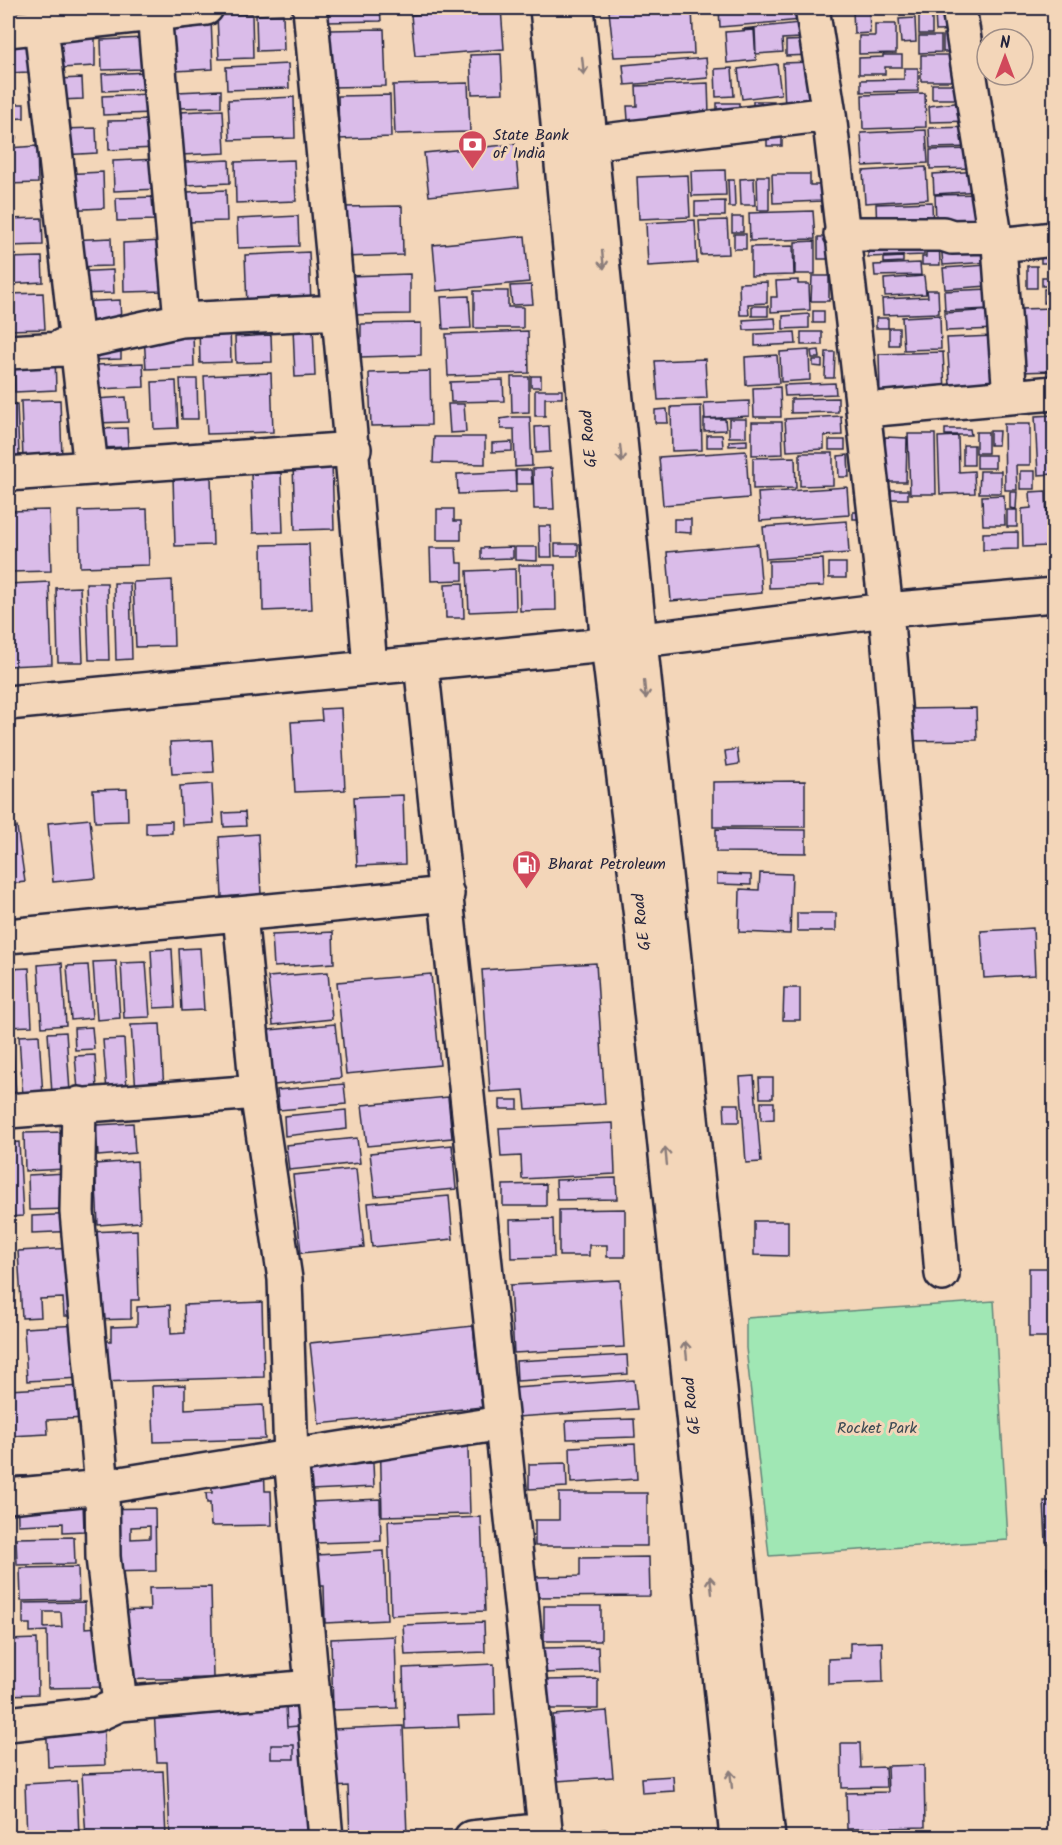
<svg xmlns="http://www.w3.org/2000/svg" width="1062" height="1845" font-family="Kalam,sans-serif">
<rect width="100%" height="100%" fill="#f3d6b9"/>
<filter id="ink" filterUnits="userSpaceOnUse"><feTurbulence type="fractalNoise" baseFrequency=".0167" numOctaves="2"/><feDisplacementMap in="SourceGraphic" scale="12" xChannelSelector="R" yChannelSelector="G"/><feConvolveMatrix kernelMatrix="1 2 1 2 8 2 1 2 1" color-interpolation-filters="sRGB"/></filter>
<g filter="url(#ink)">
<path fill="#a0e7b4" stroke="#618478" stroke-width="1.5" d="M994 1301 1008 1540 769 1556 746 1348V1318Z"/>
<path fill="#dabce9" stroke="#22223b" stroke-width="1.5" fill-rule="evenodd" d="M21 8H54V14L21 15Z
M327 8H380L381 21 327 22Z
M501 8 504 49 415 56 411 15Z
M638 8H692L694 54 614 57 609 11Z
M719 8H802V20L720 27Z
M870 8H898V12H870Z
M904 8H949L904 10Z
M869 9 870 33 854 34 853 10Z
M935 12H962L963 30 936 31Z
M252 14 253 58 219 59 217 15Z
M283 14 284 50 257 51 256 15Z
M919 14 932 15V34H919Z
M211 18 213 69 175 71 172 20Z
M915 18 916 42 901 43 899 19Z
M799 23 800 38 782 39 783 52 756 54 755 29H742Z
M875 24H896V53L859 54V36H875Z
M384 29 386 86 331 87 329 30Z
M754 30 756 60 727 63 725 32Z
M943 34H962V52H943Z
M919 36H941V52L919 53Z
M95 38V66L61 68 59 39Z
M144 38 145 69 102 70 101 40Z
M27 40 28 72 8 73V41Z
M811 40V55L786 56V41Z
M501 54 503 93 472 94 470 55Z
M883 55H902V67H885V74H859V58L883 57Z
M921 55H969V81H921Z
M706 58 708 78 625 85 623 65Z
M810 62 812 107 785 108 783 63Z
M288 64 289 88 227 90 226 67Z
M777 64 781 94 742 99 738 69Z
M732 68 734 96 716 97 715 69Z
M904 68H918V91L861 92V80L904 79Z
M149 72 150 89 103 91 102 74Z
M82 78 83 99 59 100 58 79Z
M468 83 470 132 395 134 393 85Z
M708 83 709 115 628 120 627 106H637L636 86Z
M932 84H966V99H932Z
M221 90V107L178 108 177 92Z
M925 93 926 127 863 129 862 95Z
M150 94 151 113 103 115 102 96Z
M390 95 391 137 339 139 338 96Z
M294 97 295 138 230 140 228 100Z
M753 101H774V109H753Z
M972 101 973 121 930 122 929 106Z
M717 103H739V116L717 115Z
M8 104H24V118L8 119Z
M223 110 225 153 181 155 179 112Z
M156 120 157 148 109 150 108 121Z
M16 126V138H8V127Z
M974 127 975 147 930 148 929 128Z
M96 128 97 153 62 155 61 129Z
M926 130 928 163 863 166 861 133Z
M782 136V146H767V137Z
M515 144 519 187 429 196 424 153Z
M37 146 38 183 8 184V148Z
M974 149 975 168 930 169V150Z
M158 159V189L114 191 113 161Z
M229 160 230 183 186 185 185 162Z
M294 160 296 201 236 203 235 162Z
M926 167 928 199 865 203 863 171Z
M725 170 726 195 692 196 691 171Z
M979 171 980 191 934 194 933 174Z
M103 172 104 208 64 210 62 174Z
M772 174H810V185H822V201L773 203Z
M688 175 690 217 639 219 637 177Z
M757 176H769V210H758Z
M754 178 755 205H741L740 179Z
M728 180H734L735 207H729Z
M226 190 227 221 189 222 187 192Z
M984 194 985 221 936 222 935 195Z
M156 197 157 220 117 221 116 198Z
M725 201V216H695V202Z
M932 202 933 230 877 232 876 204Z
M402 206 403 255 343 257 342 207Z
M813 211 815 239 750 241 749 213Z
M298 216 299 246 238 248 237 219Z
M732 217H743V232H732Z
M42 218 43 245 8 246V219Z
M695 220 697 263 648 266 646 223Z
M727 220 729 254 701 255 699 221Z
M734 234H746V249H734Z
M525 236 529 282 437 291 433 245Z
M818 237H831L832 259H818Z
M939 237 940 265H922V257H926V245Z
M111 238 112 266 70 267 69 240Z
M989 240 990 262 943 265 941 243Z
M162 241 164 291 124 292 123 243Z
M815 241V274H795V242Z
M868 243 924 247V255L868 257Z
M793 246 794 275 751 276V247Z
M309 252 311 304 247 306 245 255Z
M42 257 43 282 8 284V258Z
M903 257V262L884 263V258Z
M1041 258H1052L1051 263H1041Z
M920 263 921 275 875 276 874 265Z
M987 265 988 286 945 289 943 268Z
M1027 266H1037V288H1027Z
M113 270 114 293 73 294 72 272Z
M410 274V314L349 315 348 276Z
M812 276H829V301H811Z
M924 276 926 294 885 296 884 279Z
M1042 277H1053V286H1042Z
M798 280V284H809L810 310 771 312V297H777L776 281Z
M767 282V303L748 304 749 315H740L739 283Z
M531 285 533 304 512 305 510 286Z
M989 289 990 309 945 311 944 291Z
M1044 289H1054V303H1044Z
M927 290H938L939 313 883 315 882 299 928 297Z
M474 291H508V307H523V328H474Z
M43 293 45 329 8 330V294Z
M469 296 471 328 443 329 441 297Z
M120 300 121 322 76 323 75 302Z
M752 306H768V316H752Z
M1054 308V371L1020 372 1019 309Z
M995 310 996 329 946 331 945 313Z
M813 311H824V323H813Z
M809 314V328L783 329V316Z
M940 315 941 349 904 350 902 317Z
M775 318 776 329 744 330 743 320Z
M876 318H888V328H876Z
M421 323V355L361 357V324Z
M230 325 231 362 200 363 199 326Z
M313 326 315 376 295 377 293 327Z
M889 328H899V345H889Z
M528 331 529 373 448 376 446 334Z
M795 332 796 344 755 346V334Z
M801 332H822V345H801Z
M193 333 194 367 146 369 144 335Z
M271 335 272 362 236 363 235 337Z
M993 336 996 384 950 386 947 338Z
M121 347V359L92 360 91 348Z
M809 350 810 380 781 382 780 352Z
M819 350 820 358H812L811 351Z
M826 352H835L834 378H825Z
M943 352 945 391 880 394 879 354Z
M777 355 779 383 746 385 745 357Z
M55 356 56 390 15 392 14 358Z
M705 359 707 398 658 400 655 361Z
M813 360H822V367L813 366Z
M143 363 144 387 98 389 97 365Z
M430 371 431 425 371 426 369 373Z
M271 373 273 432 207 434 204 376Z
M531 376H541V387H531Z
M511 377H529V412L512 413Z
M180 379H197L198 419H182Z
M503 380 504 401 451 402 450 382Z
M176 381 178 428 154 429 152 382Z
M835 383 836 394 785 396 784 385Z
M780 387 781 417H754L753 388Z
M535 390H562V398H545V416H535Z
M126 397 128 422 95 423V399Z
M838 398V412L791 413V399Z
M60 400 62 458 23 460 21 401Z
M749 401V416L705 419 704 403Z
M17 404 19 455H8V405Z
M448 404H464L466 432 450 433Z
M701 406 702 450 672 451 671 407Z
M667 409 668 423H655V410Z
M1054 415V474L1038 475 1035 416Z
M841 416 842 435 824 436V449L787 451 785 419Z
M513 417H530L532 466 515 467 514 429H501L500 419Z
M704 419H725L726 430 704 431Z
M729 419H746V437H729Z
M752 422H782L783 454 752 455Z
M1004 424H1030V465H1016L1017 490H1005Z
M549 426 550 452 536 453 535 427Z
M127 428 128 447 98 448 97 429Z
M945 429H970L971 435H945Z
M990 431H999L998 445H990Z
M976 432H988V453H976Z
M908 434H935L936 494H910Z
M707 435H722L723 447H707Z
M958 436 959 472 974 471 975 493 940 494 938 437Z
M434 437H485V464L433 463Z
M885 437 907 438 906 482H885Z
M747 440V445L729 446V441Z
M829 440H845V450H829Z
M512 442V451L492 452V443Z
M963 445H974V465H963Z
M746 451 749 498 663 505 659 457Z
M800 453H833V485L800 486Z
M848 455 849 477H839L838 456Z
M977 455H995V468H977Z
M795 457 796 488 753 489V458Z
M332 463 334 529 295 530 293 464Z
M552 468 554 509H534L533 469Z
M516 470H531L532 484H516Z
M515 471 516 492 458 494 457 474Z
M980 471H1001V493H979Z
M1020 471H1035V489H1020Z
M281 473 283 532 253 533 251 474Z
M211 476 213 545 175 546 173 477Z
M847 487 849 515 760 521 758 493Z
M1053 489H1054V530Z
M891 490H908V499H891Z
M1046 491 1048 546 1023 547 1022 509 1031 508 1030 492Z
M1010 492H1017L1016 509 1010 508Z
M1004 495 1005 525H983L982 496Z
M147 509 149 565 80 567 79 511Z
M437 509H454V521H461V540H437Z
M49 510 51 571 10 572 9 511Z
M1007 510H1017V527H1007Z
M853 512H863V519H853Z
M674 519H691V533L674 532Z
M847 521 849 553 766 559 763 527Z
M539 526H551L552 557H540Z
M1018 532V549L983 550V533Z
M309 544 312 609 263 611 262 545Z
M555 544H578V556H555Z
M758 544 762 593 671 601 667 552Z
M513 547V558L481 559V548Z
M515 547H537V561L515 560Z
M430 548H456L457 563H463V580L431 581Z
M823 559 824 586 769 588V561Z
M829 563H846V578H829Z
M519 565H555L556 610 520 611Z
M515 569 516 610 469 612 467 571Z
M172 580 174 646 136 647 133 582Z
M49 582 52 664 8 666V584Z
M86 583H107L109 660H89Z
M114 583H130L132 659 116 660Z
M463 583 464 618H446L445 584Z
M80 587 83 662H58L56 588Z
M341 708 345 790 295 792 291 722 322 720 321 709Z
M976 708 977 740 905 741V709Z
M212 740 214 772 172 774 170 742Z
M737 749 739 764 727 766 725 751Z
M805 781V827H713V782Z
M212 784 214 823 182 825 180 786Z
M127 789 128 821 95 822 93 790Z
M403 795 405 864 357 866 354 797Z
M245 812 246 826 224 827 223 813Z
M90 819 96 878 53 882 48 823Z
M172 821V833L146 834V822Z
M17 827 25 882 8 884V828Z
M716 829 806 830V853L716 852Z
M258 834 261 895 222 897 219 837Z
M760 873 792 874 790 934 739 932 740 889 759 890Z
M717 874 751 875V885L717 884Z
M797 913H836V931H797Z
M1033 928 1035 975 984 978 981 931Z
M333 932 334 963 274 967 272 935Z
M200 948 204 1010 182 1011 179 949Z
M172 949 175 1007 154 1008 151 950Z
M116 961 120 1018 97 1020 93 962Z
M146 962 150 1017 124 1018 121 963Z
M62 963 66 1025 42 1027 38 965Z
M596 963 605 1104 526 1109 524 1090 490 1092 482 970Z
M88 965 92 1018 71 1020 67 966Z
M29 968 32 1026 8 1027V969Z
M328 972 332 1019 273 1025 268 977Z
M431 974 440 1065 346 1074 337 982Z
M784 988H800V1020H783Z
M160 1024 164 1090 136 1091 131 1025Z
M335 1024 341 1078 274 1085 269 1030Z
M92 1027 94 1049 75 1050 74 1028Z
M66 1032 70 1092 52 1094 48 1033Z
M8 1033H12L16 1095 8 1096Z
M39 1035 43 1096 23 1097 19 1036Z
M124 1039 127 1090 107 1092 103 1040Z
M95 1055 97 1089 78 1090 75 1056Z
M754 1076 761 1162 746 1163 740 1077Z
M759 1078H773V1098H760Z
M344 1084 346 1104 279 1110 277 1090Z
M448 1097 452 1138 367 1146 362 1105Z
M500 1100H518V1109H500Z
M761 1102H774V1119L761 1120Z
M724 1104H739V1122H725Z
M346 1110 347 1129 285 1136 284 1116Z
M133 1123 135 1153 98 1156 96 1125Z
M613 1123 615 1174 522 1179 521 1156 501 1157 499 1128Z
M65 1132 66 1169 25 1171 24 1133Z
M357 1138 360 1163 289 1170 286 1145Z
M19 1142 23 1216 8 1217V1143Z
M452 1145 456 1189 375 1196 370 1153Z
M137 1161 140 1222 98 1225 95 1164Z
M356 1169 364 1247 301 1253 293 1175Z
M67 1173 69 1209 29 1210 28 1175Z
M616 1178 617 1199 557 1200 556 1180Z
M546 1184V1206H503V1185Z
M449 1196 453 1239 372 1247 368 1203Z
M625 1209V1257H607V1245H589V1256H559V1210Z
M77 1214 78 1231 32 1233V1216Z
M553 1219 554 1257 511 1258 510 1220Z
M754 1221H788V1256L754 1255Z
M137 1230 139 1300H131V1319L92 1320 89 1232Z
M73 1248 77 1316H64L63 1298 40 1299 41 1317 22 1318 18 1251Z
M1029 1268H1054V1337H1029Z
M620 1280 624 1347 514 1353 510 1285Z
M8 1290 11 1315H8Z
M262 1302 264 1377 100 1382 99 1341H111V1327L137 1326V1307L170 1305 171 1334 185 1333 184 1305Z
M79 1325 81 1378 27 1381 24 1328Z
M473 1326 482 1407 319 1424 310 1343Z
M627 1355 628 1374 517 1381 516 1361Z
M634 1380 637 1409 516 1417 514 1388Z
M185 1385V1409L263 1405 265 1439 154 1442 152 1386Z
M84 1386 86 1418 47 1420 48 1434 10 1436 8 1390Z
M467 1419 470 1514 382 1516 380 1430H411L410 1420Z
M634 1419 635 1437 567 1439 566 1421Z
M635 1444 637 1479 571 1483 570 1447Z
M264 1458 265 1491H271L272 1525 211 1526 210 1503H207L206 1493H212V1486H205Z
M373 1463 374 1487 311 1490 310 1465Z
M566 1463 567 1487 529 1489V1464Z
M82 1474 84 1531 63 1532V1523L18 1525 17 1476Z
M559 1493H647V1546H535V1520H559Z
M380 1499 381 1541 314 1543 312 1502Z
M1044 1501H1054V1542H1046Z
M155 1508 156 1571 101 1572 94 1509ZM150 1526V1538L131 1539V1527Z
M481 1517 485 1611 391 1615 388 1521Z
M8 1535H11L14 1612H8Z
M74 1537 75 1564 17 1565 16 1538Z
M384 1551 387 1620 325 1623 324 1586H318L317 1555Z
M649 1557 650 1596 535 1597V1577L580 1576V1558Z
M78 1567 79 1600 21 1601 20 1568Z
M1047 1567H1054V1623H1048Z
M211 1587 213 1678 104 1680 103 1611 150 1610 149 1588Z
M85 1602V1628L99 1627 100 1687 48 1688 47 1631 30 1632V1624H23V1603ZM44 1612H61L62 1627 44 1628Z
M544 1606H601V1641H544Z
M484 1622 485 1652 405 1655 403 1625Z
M395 1636 397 1708 333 1710 331 1639Z
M37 1639 38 1694 8 1695V1640Z
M882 1642 883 1682 828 1684V1659L850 1658V1643Z
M598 1647 599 1671 543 1673 542 1648Z
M494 1664 495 1715 458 1716 459 1727 405 1729 403 1668Z
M598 1679V1709H547L546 1680Z
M303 1685 310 1838H170L167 1762H157L153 1692ZM297 1704 298 1726 287 1727 286 1705ZM271 1745H294V1759H271Z
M297 1704 298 1726 287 1727 286 1705Z
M103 1711 105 1765 48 1767 46 1713Z
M607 1711 613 1777 557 1781 553 1715Z
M403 1726 407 1836 350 1838 348 1786 335 1787 333 1729Z
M841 1743H860L861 1768 885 1767 886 1787 842 1788Z
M271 1745H294V1759H271Z
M924 1765 925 1827 847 1829 846 1793 888 1792 887 1766Z
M163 1771 166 1838H86L82 1774Z
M673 1776 674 1791 642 1793 641 1778Z
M77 1781 79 1838H27L25 1784Z
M605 1829 606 1838H564V1834Z"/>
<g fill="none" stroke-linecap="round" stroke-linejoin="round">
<defs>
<path id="minor" d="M310 8C330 228 353 447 370 668
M812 8 829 114 886 610 942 1274
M959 8 995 236 999 245 1010 397
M154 13 181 320 338 312
M41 26 91 468
M8 30 206 8
M563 146 829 114
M841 234H943L952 237 995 236
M999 245 1054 239
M8 352 62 349V346L181 320
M865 410 1054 393
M8 474 354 449
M421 663 546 1838
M8 703 585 647 886 610 1054 595
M240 915 257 1092 285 1279 291 1457 326 1838
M8 936 447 894
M79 1104 77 1212 102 1487 103 1557 120 1704
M8 1111 257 1092
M8 1496 102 1487 502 1423
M8 1724 98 1714 120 1704 312 1687
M471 1838 545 1830"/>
<path id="major" d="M547 8 608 645 643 934 737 1838
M577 8 640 641 768 1838"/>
</defs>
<use href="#minor" stroke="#22223b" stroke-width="38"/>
<use href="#major" stroke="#22223b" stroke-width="38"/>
<use href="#minor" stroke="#f3d6b9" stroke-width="33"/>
<use href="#major" stroke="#f3d6b9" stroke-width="33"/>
</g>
<defs><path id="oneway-shaft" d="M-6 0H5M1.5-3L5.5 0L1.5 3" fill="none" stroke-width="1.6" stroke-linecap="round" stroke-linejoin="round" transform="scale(1.5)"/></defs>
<g stroke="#8a7c7a">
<use href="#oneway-shaft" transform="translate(583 66) rotate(84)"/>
<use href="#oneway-shaft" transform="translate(603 260) rotate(84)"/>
<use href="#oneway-shaft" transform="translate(621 454) rotate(84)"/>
<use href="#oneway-shaft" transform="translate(645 690) rotate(84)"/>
<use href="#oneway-shaft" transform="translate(666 1156) rotate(-96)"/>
<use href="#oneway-shaft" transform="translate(686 1350) rotate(-96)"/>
<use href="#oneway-shaft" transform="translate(711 1585) rotate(-96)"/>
<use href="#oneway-shaft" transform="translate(731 1779) rotate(-96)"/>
</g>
</g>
<defs>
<symbol id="bank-pin" viewBox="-11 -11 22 30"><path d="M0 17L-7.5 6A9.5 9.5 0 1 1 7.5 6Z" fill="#d1495b" stroke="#f3d6b9"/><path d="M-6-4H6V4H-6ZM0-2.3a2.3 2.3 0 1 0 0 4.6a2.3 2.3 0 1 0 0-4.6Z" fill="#fff"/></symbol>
<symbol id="fuel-pin" viewBox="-11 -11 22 30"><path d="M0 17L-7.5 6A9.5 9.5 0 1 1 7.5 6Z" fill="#d1495b" stroke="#f3d6b9"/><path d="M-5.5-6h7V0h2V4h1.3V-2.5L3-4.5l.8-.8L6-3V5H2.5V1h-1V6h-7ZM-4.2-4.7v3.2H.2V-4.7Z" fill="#fff"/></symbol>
</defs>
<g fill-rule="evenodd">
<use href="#bank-pin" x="456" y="128" width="33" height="45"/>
<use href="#fuel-pin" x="510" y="848" width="33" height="45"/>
</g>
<g text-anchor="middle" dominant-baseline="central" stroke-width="6" stroke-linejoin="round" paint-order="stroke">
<g font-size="16" fill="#22223b" stroke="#f3d6b9" text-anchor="start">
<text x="493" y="135">State Bank<tspan x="493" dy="18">of India</tspan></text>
<text x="548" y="864">Bharat Petroleum</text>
</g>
<g font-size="16" fill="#22223b" stroke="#f3d6b9">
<text transform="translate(589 439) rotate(-95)">GE Road</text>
<text transform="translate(642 922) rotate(-97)">GE Road</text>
<text transform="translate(692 1406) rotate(-96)">GE Road</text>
</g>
<g font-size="16" fill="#3b4953" stroke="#f3d6b9">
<text x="877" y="1428">Rocket Park</text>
</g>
</g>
<rect width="1062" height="1845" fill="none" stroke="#f3d6b9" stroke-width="30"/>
<rect x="15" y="15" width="1032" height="1815" fill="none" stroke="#22223b" stroke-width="2" filter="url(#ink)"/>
<g transform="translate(1005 57)"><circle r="28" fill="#f3d6b9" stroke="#9f8e87" stroke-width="1.5"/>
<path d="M0-4.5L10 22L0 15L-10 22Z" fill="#d1495b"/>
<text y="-9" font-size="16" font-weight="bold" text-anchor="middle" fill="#22223b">N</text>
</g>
</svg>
